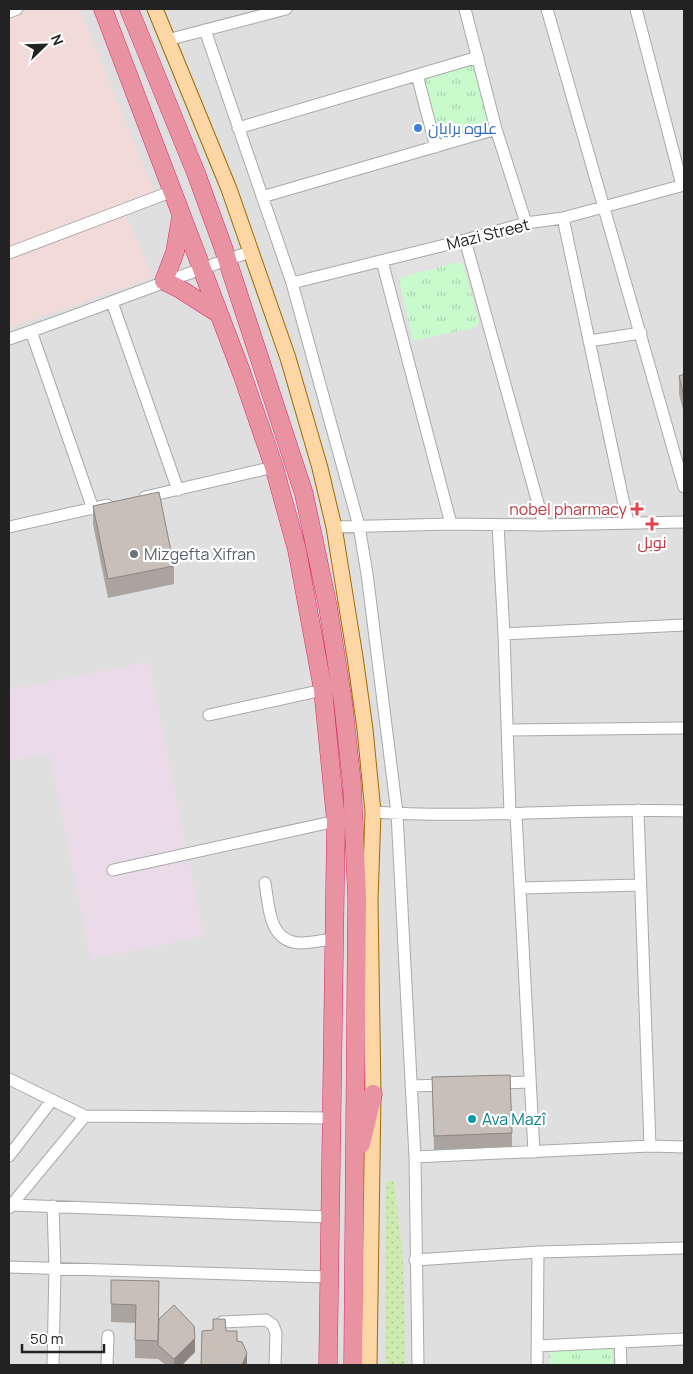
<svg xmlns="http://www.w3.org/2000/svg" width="693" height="1374" font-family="Manrope,Cairo,sans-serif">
<defs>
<pattern id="grass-dots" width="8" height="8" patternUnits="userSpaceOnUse" patternTransform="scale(1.25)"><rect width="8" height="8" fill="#cdebb0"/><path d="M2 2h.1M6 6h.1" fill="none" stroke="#b0c997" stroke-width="1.8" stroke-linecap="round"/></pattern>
<pattern id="park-tufts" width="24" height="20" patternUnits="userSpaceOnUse" patternTransform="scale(1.25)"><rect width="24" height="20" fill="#c8facc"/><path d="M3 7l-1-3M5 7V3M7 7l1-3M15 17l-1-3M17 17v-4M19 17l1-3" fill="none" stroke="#acd6af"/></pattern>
</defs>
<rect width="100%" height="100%" fill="#f2efe9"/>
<path fill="#e0dfdf" d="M9 9H684V1365H9Z"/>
<path fill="#f2dad9" d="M9 9H80L158 202 126 216 153 277 9 328Z"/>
<path fill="#ebdbe8" d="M149 662 204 936 91 959 49 753 9 761V690Z"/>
<path fill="url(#grass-dots)" d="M394 1180 403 1259 406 1365H385L386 1182Z"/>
<path fill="url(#park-tufts)" d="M474 64 489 125 438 140 422 78Z
M458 262 463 264 479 322 476 327 413 341 399 281 402 277Z
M581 1347 612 1348V1365H549V1348Z"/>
<path fill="#e2e2e2" d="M459 245 463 264 458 262 402 276 399 281 394 262Z"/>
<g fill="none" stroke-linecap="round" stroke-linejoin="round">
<defs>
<path id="minor" d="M465 9 496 129 526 223
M547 9 684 487
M636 9 682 185
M9 12 17 9
M205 30 292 283 359 526 367 574 397 813 415 1157 418 1365
M167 40 286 9
M417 75 436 147
M238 128 478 57
M262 197 496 129
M563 218 628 523
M465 240 544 525
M9 253 173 191
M382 261 451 524
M292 283 465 240 526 223 563 218 684 185
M112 302 178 490
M31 331 93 509
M9 339C90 311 169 279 250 252
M589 341 641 333
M145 497 274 467
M498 525 504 634 510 814
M9 527 107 505
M334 527 451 524 544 525 684 522
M504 634 684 625
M209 715 323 690
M507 730 684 728
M638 810 650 1146
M373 812C477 819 581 808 684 811
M516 814 534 1152
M113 870 336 821
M265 883C269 905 268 941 299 943 310 943 323 940 335 939
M520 888 640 885
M9 1079 85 1116
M495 1083 530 1082
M411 1086 446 1085
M9 1156 52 1100
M415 1157 650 1146 684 1147
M12 1205 330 1217
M9 1208 85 1116 331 1118
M538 1252 684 1248
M415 1260 538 1252 537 1365
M9 1267 329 1277
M222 1322 266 1320 273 1325 276 1333 275 1365
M620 1342 684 1339
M537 1346 620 1342 621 1365
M53 1365 55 1268 53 1206
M107 1365 108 1336"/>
<path id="major" d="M155 9 229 189 288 358 320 468 334 527 355 657 365 729 373 812 370 901 373 1094 369 1365"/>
<path id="highway" d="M103 9 242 374 274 467 297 550 323 690 336 821 328 1365
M129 9 196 173 223 247 304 494 328 607 343 702 352 784 357 898 353 1365
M181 217 175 252 164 281 180 289 219 314
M361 1144 373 1094"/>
</defs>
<use href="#minor" stroke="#a9a9a9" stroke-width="13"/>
<use href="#major" stroke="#a06b00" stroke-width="17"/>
<use href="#highway" stroke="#dc2a67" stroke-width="19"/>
<use href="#minor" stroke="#fff" stroke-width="11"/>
<use href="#major" stroke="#fcd6a4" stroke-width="15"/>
<use href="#highway" stroke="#e892a2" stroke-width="18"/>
</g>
<path fill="#aba49e" d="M684 374V414L679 394V376Z
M93 506 174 566V584L108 598 93 524Z
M432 1077 512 1133V1147L434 1150Z
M111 1280 195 1352 182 1365H166L158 1359 135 1358V1323L111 1322Z"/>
<path fill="#8b8681" d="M195 1338V1352L182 1365H174V1359Z
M247 1353V1365H242Z"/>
<path fill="#c7bfb8" stroke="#8b8681" d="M684 374V396L679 376Z
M159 492 174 566 108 579 93 506Z
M510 1075 512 1133 434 1136 432 1077Z
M111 1280 159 1281 158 1341 135 1340 136 1305 111 1304Z
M174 1305 194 1326 195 1338 174 1359 158 1345 159 1319Z
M213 1319H225L226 1331H237V1341L242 1342 247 1353 242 1365H201L202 1331 213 1330Z"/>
<circle fill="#3f7fe0" stroke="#fff" stroke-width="2" cx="418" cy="128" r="5"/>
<g fill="#e0444e" stroke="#fff" stroke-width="2">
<path d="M634.5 501.5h5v5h5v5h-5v5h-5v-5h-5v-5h5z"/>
<path d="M649.5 516.5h5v5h5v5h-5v5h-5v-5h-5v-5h5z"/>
</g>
<circle fill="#6b7280" stroke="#fff" stroke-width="2" cx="134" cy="554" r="5"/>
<circle fill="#0f9aa8" stroke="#fff" stroke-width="2" cx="472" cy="1119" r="5"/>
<g text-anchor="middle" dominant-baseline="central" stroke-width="4.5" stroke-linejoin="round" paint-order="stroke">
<g font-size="16" fill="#366cbe" stroke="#fff" text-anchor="start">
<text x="428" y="128">علوه برايان</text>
</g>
<g font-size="16" fill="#222" stroke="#fff">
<text transform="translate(488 234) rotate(-14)">Mazi Street</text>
</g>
<g font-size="16" fill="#be3a42" stroke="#fff" text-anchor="end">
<text x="627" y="509">nobel pharmacy</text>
<text x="652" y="542" text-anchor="middle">نوبل</text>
</g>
<g font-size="16" fill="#5b616d" stroke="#fff" text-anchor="start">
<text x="144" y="554">Mizgefta Xifran</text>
</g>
<g font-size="16" fill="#0d838f" stroke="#fff" text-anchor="start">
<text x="482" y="1119">Ava Mazî</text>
</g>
</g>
<rect width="693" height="1374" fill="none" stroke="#222222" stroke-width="20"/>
<g transform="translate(45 45) rotate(67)" stroke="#ffffff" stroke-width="4" paint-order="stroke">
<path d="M0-4L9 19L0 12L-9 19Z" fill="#222222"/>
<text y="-8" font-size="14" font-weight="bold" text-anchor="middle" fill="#222222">N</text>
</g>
<path d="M22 1344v8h82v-8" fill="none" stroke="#222222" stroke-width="2.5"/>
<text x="30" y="1344" font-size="15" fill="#222222" stroke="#ffffff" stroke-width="4" paint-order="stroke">50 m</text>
</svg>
